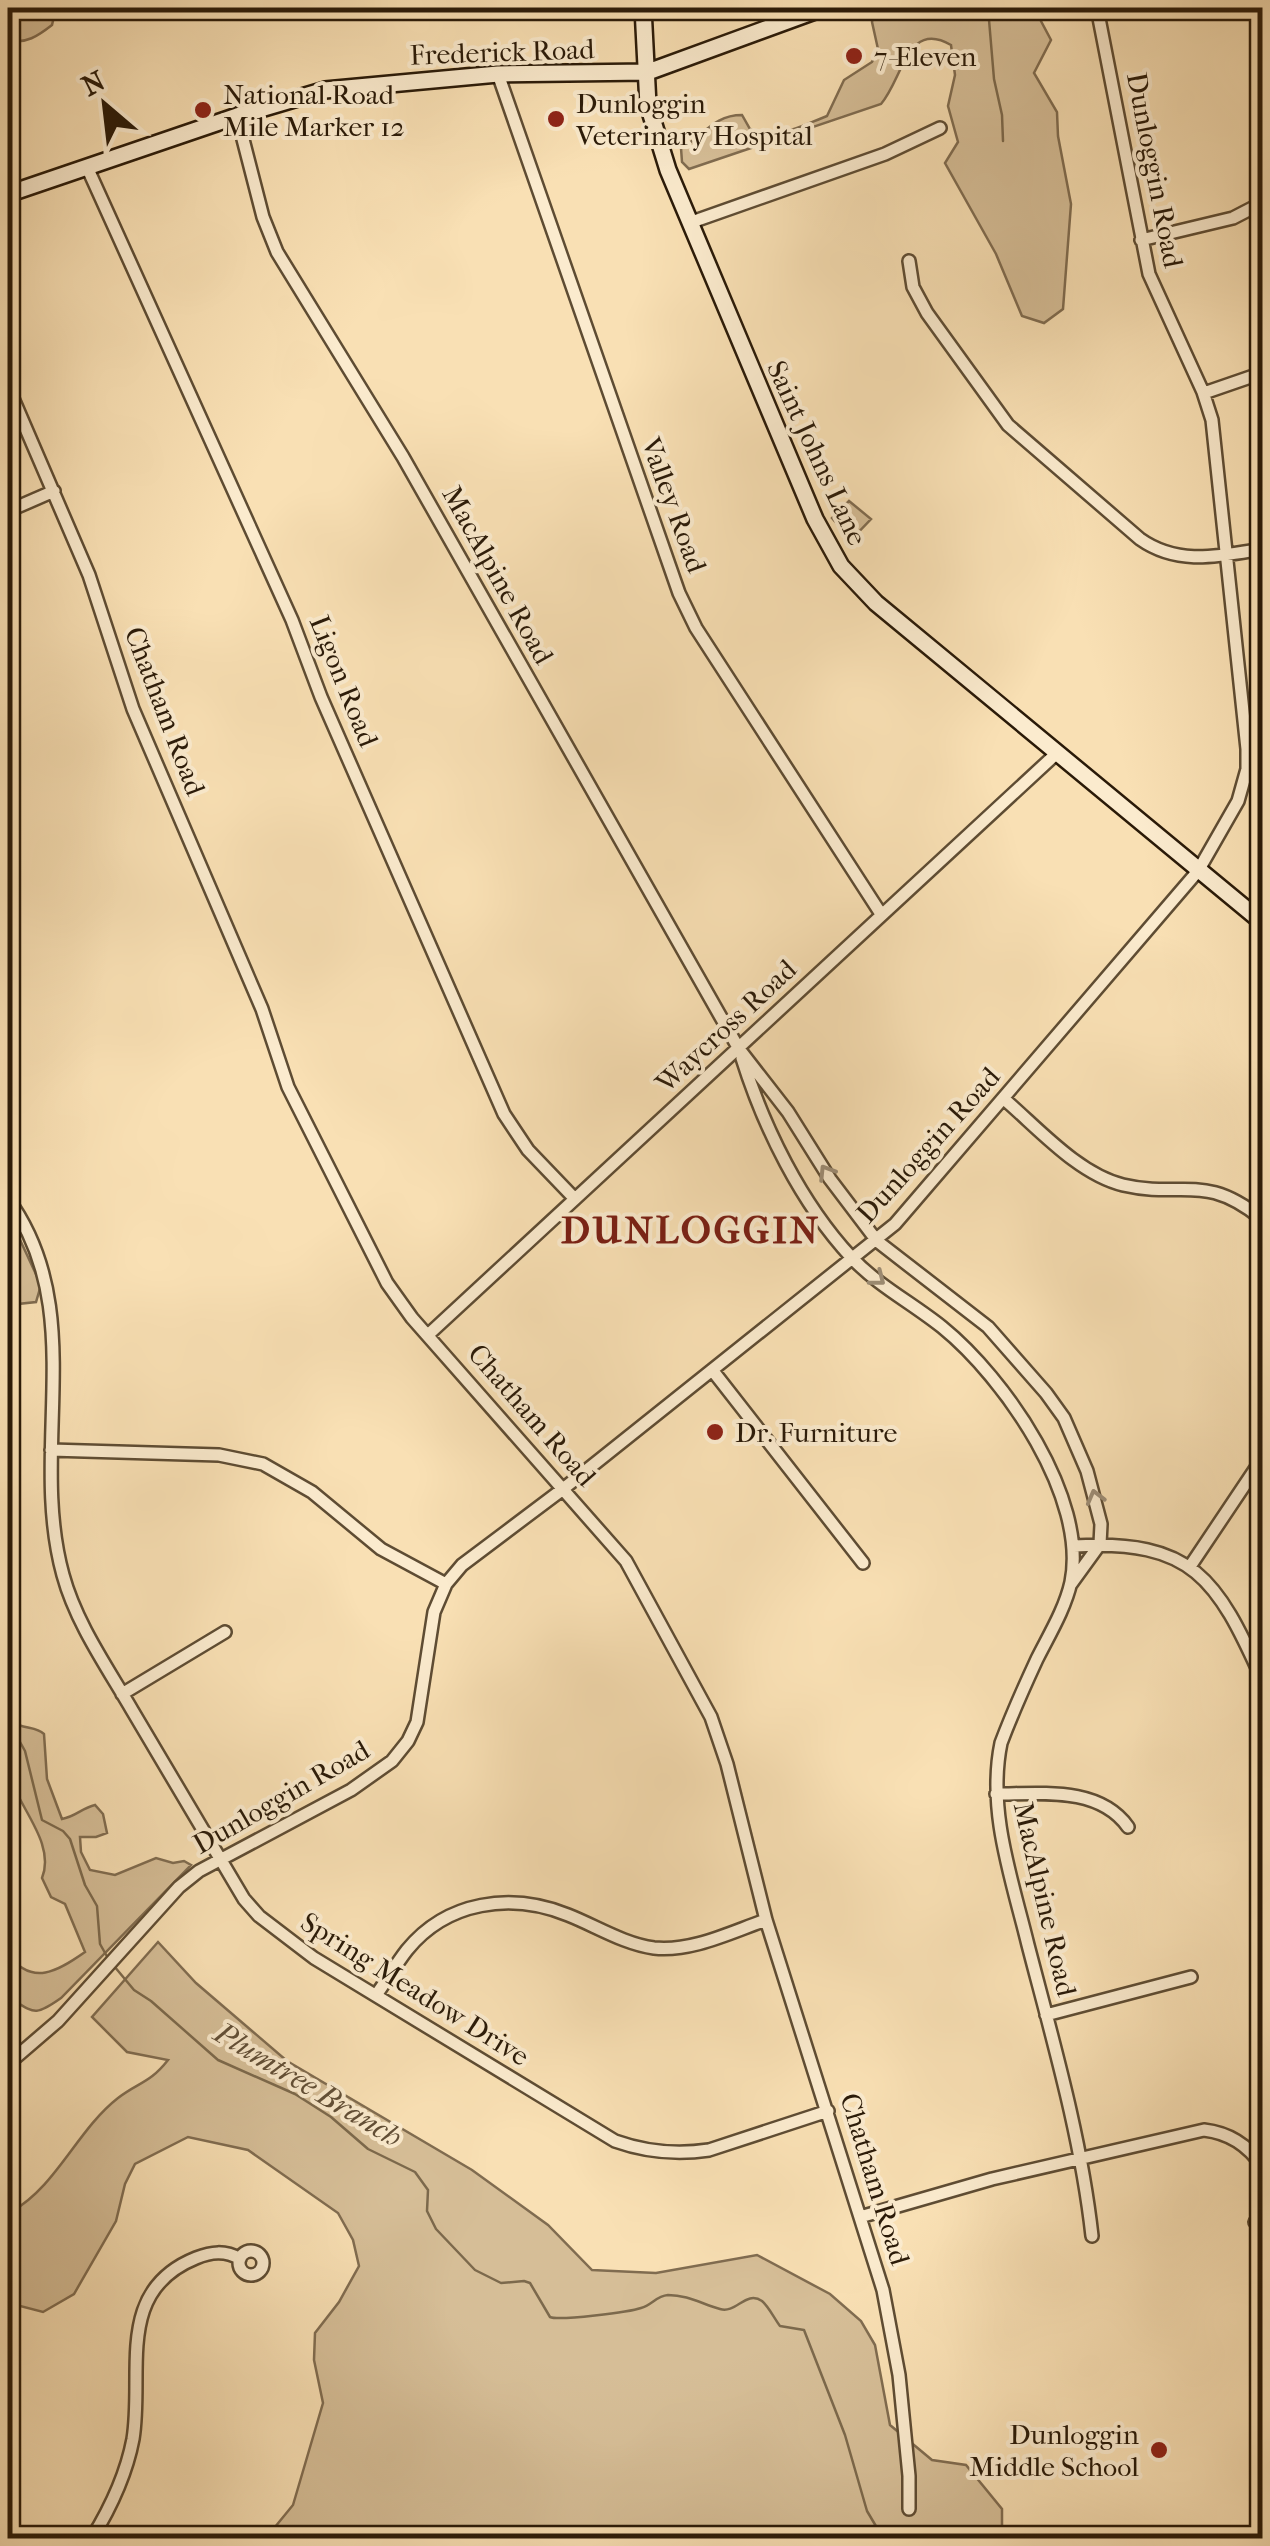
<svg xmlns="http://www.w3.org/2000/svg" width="1270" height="2546" font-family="'IM FELL French Canon',serif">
<rect width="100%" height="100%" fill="#f9e0b4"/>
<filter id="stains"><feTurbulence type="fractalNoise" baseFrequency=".002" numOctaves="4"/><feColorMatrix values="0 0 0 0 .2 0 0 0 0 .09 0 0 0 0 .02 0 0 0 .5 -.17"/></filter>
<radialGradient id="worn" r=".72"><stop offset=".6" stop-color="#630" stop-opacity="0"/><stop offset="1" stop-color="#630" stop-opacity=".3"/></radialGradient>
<path fill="#d6be97" stroke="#806c50" stroke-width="2.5" d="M8 8H56L52 25C38 36 26 44 8 41Z
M875 8H1034L1051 40 1034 73 1057 112 1058 136 1071 204 1063 309 1044 323 1022 316 996 254 945 163 958 142 948 106 955 75 951 45C907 19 903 79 881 104L689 169 682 162 681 148C704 136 713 115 742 115L750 129C775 142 803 125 827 116L844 80 872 62 878 49 872 22Z
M849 501 871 519 851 540 832 518Z
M8 1214 41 1285 36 1302 8 1305Z
M8 1718C22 1731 34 1725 44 1734L47 1779 62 1819C75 1817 82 1808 95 1805L103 1814 107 1833 96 1837H80L81 1852 90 1870 115 1875 156 1858 173 1863 184 1861 191 1865 61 1998C33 2018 34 2012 8 1997V1954C32 1987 58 1971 85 1952L65 1904 51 1897 42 1878C56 1843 18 1807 9 1774 4 1758 7 1736 8 1718Z
M158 1942 196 1983 287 2061 472 2170 548 2225 592 2270 656 2273 757 2255 830 2294 861 2321 875 2345 890 2425 932 2460 966 2465 1002 2509V2538H266L293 2505 323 2403 314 2360 315 2333 339 2302 359 2266 353 2240 338 2213 248 2150 188 2137 135 2164 125 2184 116 2221 74 2294 43 2312 20 2306C9 2280 7 2240 11 2212 57 2186 77 2130 118 2098 139 2082 150 2083 168 2060L127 2052 92 2017Z"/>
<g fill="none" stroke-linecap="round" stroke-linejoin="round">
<path stroke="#7c694c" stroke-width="2.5" d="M988 8 994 79 1002 115 1003 141
M865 13 878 8
M8 1739 20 1742 25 1751 42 1820 63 1831 70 1839 85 1885 97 1906 100 1944 109 1960
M114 1966 134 1990 151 2001 218 2060 295 2094 331 2117 368 2149 415 2172 428 2190 427 2211 436 2229 475 2270 501 2283 524 2281 530 2283 550 2317C559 2321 630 2312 641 2308 652 2305 656 2296 668 2295 688 2295 702 2304 720 2309 736 2314 746 2290 762 2301 769 2307 774 2318 780 2326L804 2330 845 2435 867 2511 883 2538"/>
<defs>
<path id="street" d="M498 74 679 593 696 628 881 914
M237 116 263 217 277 252 403 457 739 1049 788 1112 830 1179 877 1241 988 1327 1046 1393 1064 1418 1087 1471 1101 1524 1100 1544 1071 1584
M87 167 292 620 321 697 504 1114 528 1150 575 1199
M689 223 885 154 940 128
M1141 240 1233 218 1262 203
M909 261 913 287 927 313 1008 425 1140 539C1178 566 1219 556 1262 549
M8 387 89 575 133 709 262 1009 288 1087 387 1283 412 1318 626 1561 711 1717 727 1764 766 1920 883 2290 899 2375 909 2476V2509
M1204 393 1262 373
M8 511 54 491
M742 1058C764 1128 801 1203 851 1257 877 1285 912 1303 942 1327 1005 1378 1088 1498 1071 1582 1065 1609 1049 1635 1037 1659 1024 1687 1012 1714 1001 1743 987 1811 1012 1879 1028 1945 1053 2041 1081 2137 1092 2236
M1004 1099C1038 1128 1078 1174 1123 1185 1183 1199 1204 1172 1262 1219
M8 1199C90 1312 28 1449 63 1575 76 1623 107 1667 132 1710 169 1773 206 1836 244 1899L259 1916 314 1958 615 2141C646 2152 676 2155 709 2150L828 2111
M429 1334 1057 753
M713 1371 863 1563
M51 1450 219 1455 263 1464 312 1492 381 1549 446 1584
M1074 1546C1193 1539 1217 1579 1262 1679
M1191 1565 1262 1459
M122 1694 225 1632
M996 1794C1040 1794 1099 1786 1128 1827
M376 1995C387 1980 396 1964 407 1950 447 1901 511 1892 568 1915 596 1926 624 1944 654 1948 692 1952 731 1932 766 1920
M1046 2015 1191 1977
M8 2064 58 2021 179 1887 199 1871 351 1790 392 1761 408 1741 417 1722 434 1612 446 1584 462 1565 563 1489 895 1224 1198 871 1238 801 1247 769V749L1212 420 1203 392 1149 274 1097 8
M860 2217 992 2179 1204 2130C1230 2133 1248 2145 1262 2166
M1255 2222 1262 2216
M239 2263a12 12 0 1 1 24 0a12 12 0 1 1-24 0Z
M92 2538C111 2507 126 2476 133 2439 144 2372 114 2291 196 2258 211 2252 225 2250 240 2259"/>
<path id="secondary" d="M643 8 648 105 668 170 815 519 841 566 876 603 1262 922
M8 194 237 116 325 90 498 74 648 72 823 8"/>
</defs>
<use href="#street" stroke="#5e4c33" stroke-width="16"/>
<use href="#secondary" stroke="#2a1a08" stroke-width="20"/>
<use href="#street" stroke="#fbebce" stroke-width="11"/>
<use href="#secondary" stroke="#fbebce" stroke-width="15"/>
</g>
<defs><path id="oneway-chevron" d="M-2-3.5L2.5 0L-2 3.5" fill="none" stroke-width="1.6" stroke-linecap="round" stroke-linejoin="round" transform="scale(2.5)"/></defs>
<g stroke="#9d8d75">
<use href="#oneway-chevron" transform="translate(826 1172) rotate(-122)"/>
<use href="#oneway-chevron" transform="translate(878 1279) rotate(38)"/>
<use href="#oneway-chevron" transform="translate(1095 1497) rotate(-105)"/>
</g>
<g fill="#8f2418" stroke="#fbebce" stroke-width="4">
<circle cx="854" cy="56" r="10"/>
<circle cx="203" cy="110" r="10"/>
<circle cx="556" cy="119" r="10"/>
<circle cx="715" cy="1432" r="10"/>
<circle cx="1159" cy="2450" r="10"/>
</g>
<g text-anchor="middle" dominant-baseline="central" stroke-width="8" stroke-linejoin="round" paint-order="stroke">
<g font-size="28" fill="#2a1a08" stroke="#fbebce">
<text transform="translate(502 52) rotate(-2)">Frederick Road</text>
<text transform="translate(1155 170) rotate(79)">Dunloggin Road</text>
<text transform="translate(817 453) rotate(65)">Saint Johns Lane</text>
<text transform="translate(674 505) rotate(70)">Valley Road</text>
<text transform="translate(498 575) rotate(61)">MacAlpine Road</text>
<text transform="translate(344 681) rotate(68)">Ligon Road</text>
<text transform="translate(165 711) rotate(69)">Chatham Road</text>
<text transform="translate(726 1026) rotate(-43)">Waycross Road</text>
<text transform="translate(928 1145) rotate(-48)">Dunloggin Road</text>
<text transform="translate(532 1415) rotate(49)">Chatham Road</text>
<text transform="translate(281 1797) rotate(-30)">Dunloggin Road</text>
<text transform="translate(1045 1899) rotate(77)">MacAlpine Road</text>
<text transform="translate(415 1989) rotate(32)">Spring Meadow Drive</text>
<text transform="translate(875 2179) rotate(73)">Chatham Road</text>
</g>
<g font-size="28" fill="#2a1a08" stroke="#fbebce" text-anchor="start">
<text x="874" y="56">7-Eleven</text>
<text x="223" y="94">National Road<tspan x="223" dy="32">Mile Marker 12</tspan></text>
<text x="576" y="103">Dunloggin<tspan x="576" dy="32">Veterinary Hospital</tspan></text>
<text x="735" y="1432">Dr. Furniture</text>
<text x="1139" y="2434" text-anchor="end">Dunloggin<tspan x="1139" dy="32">Middle School</tspan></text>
</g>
<g font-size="30" font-style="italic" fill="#614e36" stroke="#fbebce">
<text transform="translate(308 2085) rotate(31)">Plumtree Branch</text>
</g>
<g font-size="38" font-weight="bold" letter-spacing="2.5" fill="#7a1f14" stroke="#fbebce">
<text x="691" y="1230">DUNLOGGIN</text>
</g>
</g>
<rect width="1270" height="2546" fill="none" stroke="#f9e0b4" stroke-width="40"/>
<rect x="10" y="10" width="1250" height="2526" fill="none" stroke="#2a1a08" stroke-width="5"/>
<rect x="20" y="20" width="1230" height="2506" fill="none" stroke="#2a1a08" stroke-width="2.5"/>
<g transform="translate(105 105) rotate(332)" stroke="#fbebce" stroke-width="8" paint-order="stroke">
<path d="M0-8L18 38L0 25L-18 38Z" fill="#2a1a08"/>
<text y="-15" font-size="28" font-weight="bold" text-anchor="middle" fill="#2a1a08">N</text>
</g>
<rect width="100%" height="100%" filter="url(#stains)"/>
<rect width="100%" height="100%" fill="url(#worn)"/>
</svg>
